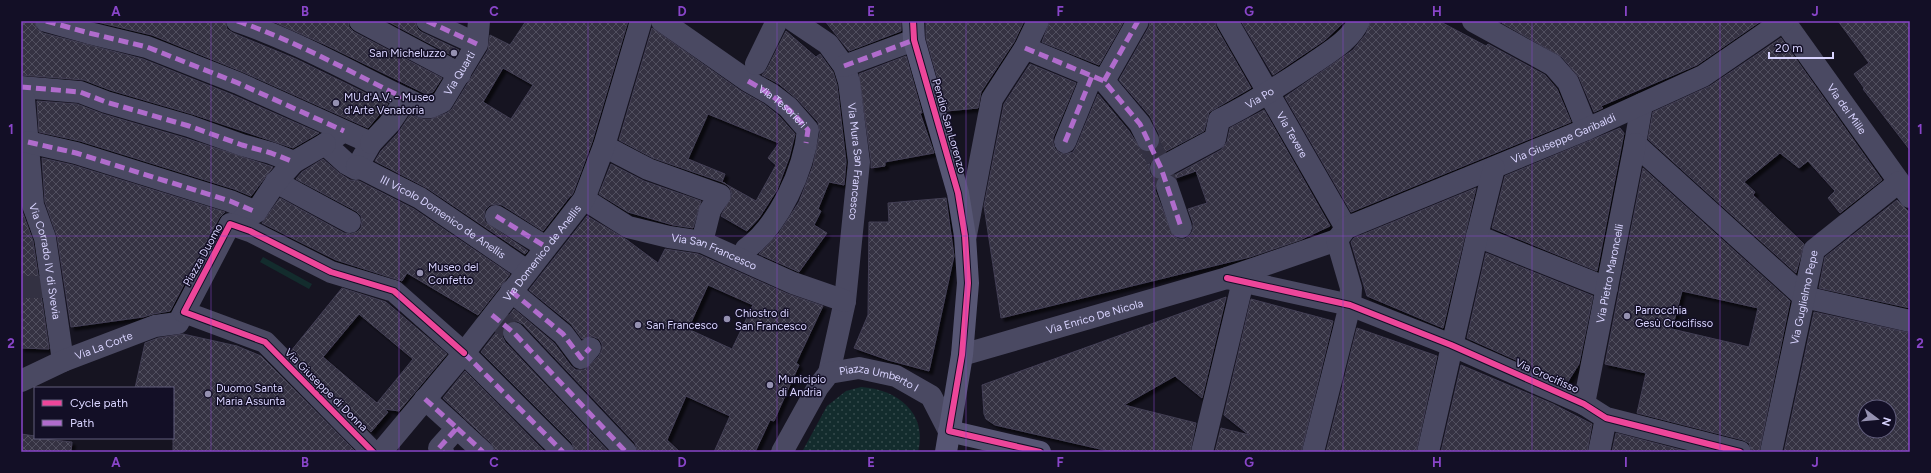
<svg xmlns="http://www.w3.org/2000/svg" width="1931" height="473" font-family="Figtree,sans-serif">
<defs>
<pattern id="park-dots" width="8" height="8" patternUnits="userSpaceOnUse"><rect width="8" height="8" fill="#132c2d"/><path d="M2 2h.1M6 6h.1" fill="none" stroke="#354a4c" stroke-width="1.8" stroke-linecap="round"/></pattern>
<pattern id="building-cross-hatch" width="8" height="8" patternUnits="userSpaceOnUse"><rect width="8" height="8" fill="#343243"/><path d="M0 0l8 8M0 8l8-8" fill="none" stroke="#514f5f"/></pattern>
<filter id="shadow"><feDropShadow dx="3.5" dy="3.5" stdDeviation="1" flood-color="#0009"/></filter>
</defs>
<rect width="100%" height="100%" fill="#161421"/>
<path fill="#132c2d" d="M263 257 312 284 309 289 260 262Z"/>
<path fill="url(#park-dots)" d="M861 387C897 389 928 413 918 452H802L827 406 846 391Z"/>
<path fill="url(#building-cross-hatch)" stroke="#433f54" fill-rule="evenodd" filter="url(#shadow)" d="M22 21H34L37 29 43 33 143 59 233 95 319 133 293 148 192 114 110 90 84 80 21 75V63H23Z
M93 21H225L227 29 233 33 296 59 388 104 368 128 243 72 152 35Z
M272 21H348L349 27 354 32 442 78 433 92 426 94 328 46Z
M387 21H415L417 28 421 32 459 50 455 57Z
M526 21H628L592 142 573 193 571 196 568 195 570 196 543 231 502 205 497 204 490 205 485 210 484 216 485 222 528 251 525 254 427 188 375 161 381 151 398 133 410 115 423 119H431L447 113 452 109 488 50 490 35 510 45ZM503 68 533 85 511 119 483 102Z
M825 21H901V31L849 51Z
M926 21H1024L1014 42 981 92 978 108 947 111 926 38Z
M1050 21H1124L1099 65 1042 42Z
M1150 21H1215L1216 27 1251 88 1209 112 1204 131 1155 157 1150 162 1149 167 1150 174 1157 179 1155 190 1173 236 1179 239H1185L1190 235 1193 230V223L1188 209 1207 203 1196 171 1176 178 1173 176 1221 150 1227 142 1230 128 1264 110 1330 226 1300 240 1250 257 1001 318 984 206 1004 104 1030 64 1076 83 1053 138V143L1055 149 1060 153 1067 154 1073 152 1076 147 1098 94 1129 131 1141 150 1148 152 1154 151 1159 147 1160 141 1159 134 1150 116 1119 80 1149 27Z
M1241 21H1345L1325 40 1273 75Z
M1371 21H1439L1486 46 1488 44 1545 75 1557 89 1571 122 1351 212 1285 97 1353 50 1366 34Z
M1504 21H1761L1697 65 1601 106 1603 108 1594 112 1579 77 1562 57 1502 23Z
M1838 21H1910V150L1863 89 1864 88 1854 74 1869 63Z
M652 28 741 91 764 104 779 116 795 134 789 158 777 190 759 218 747 231 721 216 732 195 730 188 725 183 653 158 619 140ZM708 114 779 143 768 158 776 165 756 201 722 182 725 174 688 159Z
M786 31 816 57 820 54 833 72 837 85 846 162 844 185 829 182 818 209 821 211 814 225 827 233 799 272 759 254 779 233 799 202 813 166 820 132 818 122 797 99 779 84 762 75 767 69Z
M1781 38 1882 180 1840 213 1828 198 1835 191 1808 161 1799 168 1780 153 1744 182 1755 192 1753 195 1804 244 1796 273 1648 139 1653 112 1710 86Z
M906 56 922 113H920L934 153 885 162V166L871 168V160L859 74Z
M37 101 77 104 103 114 185 138 273 167 251 196 234 189 80 141 39 132Z
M1620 128 1624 133 1597 271 1492 228 1505 176Z
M42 158 73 165 225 212 219 218 170 311 153 314 143 317 71 327 57 236 45 202Z
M323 159 339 173 350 180 359 181 414 209 510 274 478 315 407 273 402 281 336 260 262 223 280 198 344 233 351 234 357 232 361 228 362 221 361 216 356 211 296 179 302 172Z
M611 164 644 181 701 201 693 228 673 225 628 212 599 194Z
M1643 168 1790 301 1759 452H1752L1749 443 1743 440 1637 413 1646 373 1605 364ZM1682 291 1758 308 1749 347 1672 329Z
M1476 188 1443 328 1367 296 1351 242 1354 238Z
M946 198 954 256 929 371 888 360 854 348 868 315 869 222H889L888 203Z
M1897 200 1910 213V308L1819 288 1825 257Z
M21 208 33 241 49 349 21 348Z
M587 216 627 240 658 263 665 249 698 254 788 294 823 306 796 363 799 365 781 405 774 421 770 420 755 452H714L730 416 686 396 667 440 680 452H638L635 443 523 324 517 321H511L505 324 502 330V336L505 342 609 452H575L572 443 481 352 514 309 554 343 571 366 576 370H584L599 356 602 350V344L599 339 592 336 582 339 571 324 529 290ZM708 285 753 305 732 349 688 329Z
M1486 253 1593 296 1579 364 1567 383 1467 338Z
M342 288 386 302 447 354 399 411 384 409 388 412 371 432 291 351ZM359 314 413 359 377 403 323 357Z
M1226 297 1202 398 1175 376 1124 405 1196 423 1190 452H1113L995 425 986 419 984 414 982 385Z
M1251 299 1333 321 1301 452H1215L1221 428 1249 435 1224 415Z
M1814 312 1910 333V452H1784ZM1865 407H1889V431H1865Z
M1357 328 1437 356 1416 452H1326Z
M183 334 237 346 261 356 355 451 173 452V388H135L145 343 158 338Z
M1461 365 1553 404 1592 424 1587 452H1441Z
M465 371 545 452H495L491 443 443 398Z
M1616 433 1689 452H1612Z
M21 434 35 436V438L72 442 71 452H21Z"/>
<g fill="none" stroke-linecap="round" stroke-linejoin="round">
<path stroke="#333142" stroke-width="22" stroke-dasharray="22 11" stroke-linecap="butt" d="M1148 140 1161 168 1167 186
M21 287H48
M492 315 514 333"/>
<g stroke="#4a4962" stroke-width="22">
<path d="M46 21 89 33 147 47 238 83 371 143 356 169 347 164 325 144 344 131"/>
<path d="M237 21C296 41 350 72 406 99"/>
<path d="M360 21 460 74"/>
<path d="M427 21 477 44"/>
<path d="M662 21 748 81 771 94 788 107 808 130C804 170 779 225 746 249"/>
<path id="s1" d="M794 21 828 44 844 66 849 82 859 162 845 301 829 373"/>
<path id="s2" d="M1227 21 1346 228"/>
<path d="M1473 21 1553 65 1568 82 1587 129"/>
<path id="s3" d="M1784 21 1910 197"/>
<path d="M1025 48 1104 81 1140 124 1148 140"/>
<path d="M756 64 777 21"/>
<path d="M844 66 914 40"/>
<path d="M1104 81 1138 21"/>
<path d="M21 87 80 92 106 102 189 126 242 145 271 153 294 162"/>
<path id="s4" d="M21 92 24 99 33 205 45 238 63 361"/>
<path d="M1642 104 1635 144 1804 297 1910 321"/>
<path d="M28 142 76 153 230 201 256 212"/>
<path d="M1065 142 1092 76"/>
<path id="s5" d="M371 143 389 124 406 99 423 107H431L442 102 477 44 479 21"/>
<path d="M604 146 648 169 720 195 710 210 702 242"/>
<path id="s6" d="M357 166 420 198 527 271"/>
<path id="s7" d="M1161 168 1215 139 1219 120C1252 104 1281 85 1312 64 1329 52 1350 41 1359 21"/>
<path d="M276 182 350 222"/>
<path d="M1167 186 1181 227"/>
<path id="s8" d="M584 199 628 227 669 237 702 242 793 283 845 301"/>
<path d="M496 216 546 247"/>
<path d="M244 218 256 212 276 182 294 162 325 144"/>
<path d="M966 235 992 99 1025 48 1038 21"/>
<path d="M1477 236 1607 288"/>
<path id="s9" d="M1337 240 1346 228 1587 129 1703 76 1783 21"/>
<path d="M1227 278 1350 305 1451 345 1584 404 1606 418 1740 452"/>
<path d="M511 291 563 334 581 358 590 348"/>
<path d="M514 333 626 452"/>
<path id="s10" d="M962 355 1227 278 1337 240"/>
<path id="s11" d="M21 381 63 361 155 326 178 323 184 312"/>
<path d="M425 399 457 428 439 448 443 452"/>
<path id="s12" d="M1584 404 1635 144"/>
<path d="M457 428 483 452"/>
<path d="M373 452 265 342 184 312 230 224 250 231 331 272 394 291 464 353 563 452"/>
<path id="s13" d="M381 452 464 353 584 199 604 146 641 21"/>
<path id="s14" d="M782 452 818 387 829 373 859 368 896 376 931 396 949 431"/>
<path d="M1202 452 1243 281"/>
<path d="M1313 452 1350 305 1351 288 1337 240"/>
<path d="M1428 452 1477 236 1494 168"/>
<path d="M1599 452 1606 418"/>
<path id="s15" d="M1771 452 1814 250 1899 182"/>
</g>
<path stroke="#575674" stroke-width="22" d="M913 21 914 40 958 193 965 236 968 283 962 355 946 452
M949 431 1040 452"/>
<g stroke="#b06ccc" stroke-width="5" stroke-dasharray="10 5" stroke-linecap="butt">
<path d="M46 21 89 33 147 47 238 83 344 131"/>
<path d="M237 21C296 41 350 72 406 99"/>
<path d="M427 21 477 44"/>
<path d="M1025 48 1104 81 1140 124 1161 168 1181 227"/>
<path d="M844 66 914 40"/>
<path id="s16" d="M748 81C773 95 789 107 808 130L806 143"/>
<path d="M1104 81 1138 21"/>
<path d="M21 87 80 92 106 102 189 126 242 145 271 153 294 162"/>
<path d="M28 142 76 153 230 201 256 212"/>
<path d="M1065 142 1092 76"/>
<path d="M496 216 546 247"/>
<path d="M511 291 563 334 581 358 590 348"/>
<path d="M492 315 514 333 626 452"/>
<path d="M464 353 563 452"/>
<path d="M425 399 457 428 439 448 443 452"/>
<path d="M457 428 483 452"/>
</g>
<defs>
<path id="cycleway" d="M913 21 914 40 958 193 965 236 968 283 962 355 949 431 1040 452
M1227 278 1350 305 1451 345 1584 404 1606 418 1740 452
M373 452 265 342 184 312 230 224 250 231 331 272 394 291 464 353"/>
</defs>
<use href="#cycleway" stroke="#130f26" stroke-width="8"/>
<use href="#cycleway" stroke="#ed469a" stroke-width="6"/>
</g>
<path fill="none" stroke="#8945c9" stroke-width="1" stroke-opacity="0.55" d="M211 21V452M399 21V452M588 21V452M777 21V452M966 21V452M1154 21V452M1343 21V452M1532 21V452M1720 21V452M21 236H1910"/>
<g fill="#9591b1" stroke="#130f26" stroke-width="1.5">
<circle cx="454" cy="53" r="4"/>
<circle cx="336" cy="103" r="4"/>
<circle cx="420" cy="273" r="4"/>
<circle cx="1627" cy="316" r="4"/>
<circle cx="727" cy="319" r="4"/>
<circle cx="638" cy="325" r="4"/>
<circle cx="770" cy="385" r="4"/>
<circle cx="208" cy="394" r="4"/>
</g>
<g text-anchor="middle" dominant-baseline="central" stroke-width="3" stroke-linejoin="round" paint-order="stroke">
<g font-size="11" fill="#d9d4ff" stroke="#130f26" text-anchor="start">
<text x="446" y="53" text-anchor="end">San Micheluzzo</text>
<text x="344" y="97">MU.d'A.V. - Museo<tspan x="344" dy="13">d'Arte Venatoria</tspan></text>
<text x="428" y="267">Museo del<tspan x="428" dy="13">Confetto</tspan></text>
<text x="1635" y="310">Parrocchia<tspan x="1635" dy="13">Gesù Crocifisso</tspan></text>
<text x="735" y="313">Chiostro di<tspan x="735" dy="13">San Francesco</tspan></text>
<text x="646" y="325">San Francesco</text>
<text x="778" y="379">Municipio<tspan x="778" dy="13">di Andria</tspan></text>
<text x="216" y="388">Duomo Santa<tspan x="216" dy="13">Maria Assunta</tspan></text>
</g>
<g font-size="11" fill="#d9d4ff" stroke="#130f26">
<text stroke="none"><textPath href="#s5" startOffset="129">Via Quarti</textPath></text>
<text stroke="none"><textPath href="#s7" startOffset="127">Via Po</textPath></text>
<text stroke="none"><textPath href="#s16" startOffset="43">Via Tesorieri</textPath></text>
<text stroke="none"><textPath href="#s3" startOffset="108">Via dei Mille</textPath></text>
<text transform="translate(949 126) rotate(74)">Pendio San Lorenzo</text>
<text stroke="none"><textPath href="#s2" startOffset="131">Via Tevere</textPath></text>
<text stroke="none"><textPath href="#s9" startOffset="250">Via Giuseppe Garibaldi</textPath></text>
<text stroke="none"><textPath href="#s1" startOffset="165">Via Mura San Francesco</textPath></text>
<text stroke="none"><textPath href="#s6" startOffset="100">III Vicolo Domenico de Anellis</textPath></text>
<text stroke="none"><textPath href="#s8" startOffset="142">Via San Francesco</textPath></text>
<text stroke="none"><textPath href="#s13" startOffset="256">Via Domenico de Anellis</textPath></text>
<text transform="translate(203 255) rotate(-61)">Piazza Duomo</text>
<text stroke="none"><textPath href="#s4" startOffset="172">Via Corrado IV di Svevia</textPath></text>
<text stroke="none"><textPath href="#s12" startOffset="133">Via Pietro Maroncelli</textPath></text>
<text stroke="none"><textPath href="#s15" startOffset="158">Via Guglielmo Pepe</textPath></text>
<text stroke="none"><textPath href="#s10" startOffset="138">Via Enrico De Nicola</textPath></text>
<text stroke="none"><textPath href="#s11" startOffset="90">Via La Corte</textPath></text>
<text transform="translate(1547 376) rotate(24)">Via Crocifisso</text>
<text stroke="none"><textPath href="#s14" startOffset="144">Piazza Umberto I</textPath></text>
<text transform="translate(326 390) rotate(45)">Via Giuseppe di Donna</text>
</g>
</g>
<rect width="1931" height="473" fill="none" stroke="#130f26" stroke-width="44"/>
<rect x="34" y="387" width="140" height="52" fill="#130f26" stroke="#625e7d"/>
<rect x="42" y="400" width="20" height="6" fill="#ed469a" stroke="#625e7d"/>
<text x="70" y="407" font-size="12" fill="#d9d4ff">Cycle path</text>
<rect x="42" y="420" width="20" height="6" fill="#b06ccc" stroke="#625e7d"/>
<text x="70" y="427" font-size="12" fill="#d9d4ff">Path</text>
<g transform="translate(1877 419) rotate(106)"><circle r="19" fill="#130f26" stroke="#625e7d"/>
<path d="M0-3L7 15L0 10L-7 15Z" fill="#9591b1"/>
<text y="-6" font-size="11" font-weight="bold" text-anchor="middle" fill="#d9d4ff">N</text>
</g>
<path d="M1769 52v6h64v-6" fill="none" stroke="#d9d4ff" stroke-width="2"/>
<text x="1775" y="52" font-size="12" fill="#d9d4ff" stroke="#130f26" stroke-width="3" paint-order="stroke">20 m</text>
<rect x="22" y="22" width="1887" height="429" fill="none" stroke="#8945c9" stroke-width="1.5"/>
<g font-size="13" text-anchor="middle" font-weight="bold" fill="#8945c9">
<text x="116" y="16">A</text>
<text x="305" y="16">B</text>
<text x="494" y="16">C</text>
<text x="682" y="16">D</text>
<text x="871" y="16">E</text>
<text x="1060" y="16">F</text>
<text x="1249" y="16">G</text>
<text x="1437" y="16">H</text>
<text x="1626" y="16">I</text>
<text x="1815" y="16">J</text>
<text x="11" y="134">1</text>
<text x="1920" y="134">1</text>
<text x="11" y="348">2</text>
<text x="1920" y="348">2</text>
<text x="116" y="467">A</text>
<text x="305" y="467">B</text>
<text x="494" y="467">C</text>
<text x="682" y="467">D</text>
<text x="871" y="467">E</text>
<text x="1060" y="467">F</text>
<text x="1249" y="467">G</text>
<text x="1437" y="467">H</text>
<text x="1626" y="467">I</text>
<text x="1815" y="467">J</text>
</g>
</svg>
